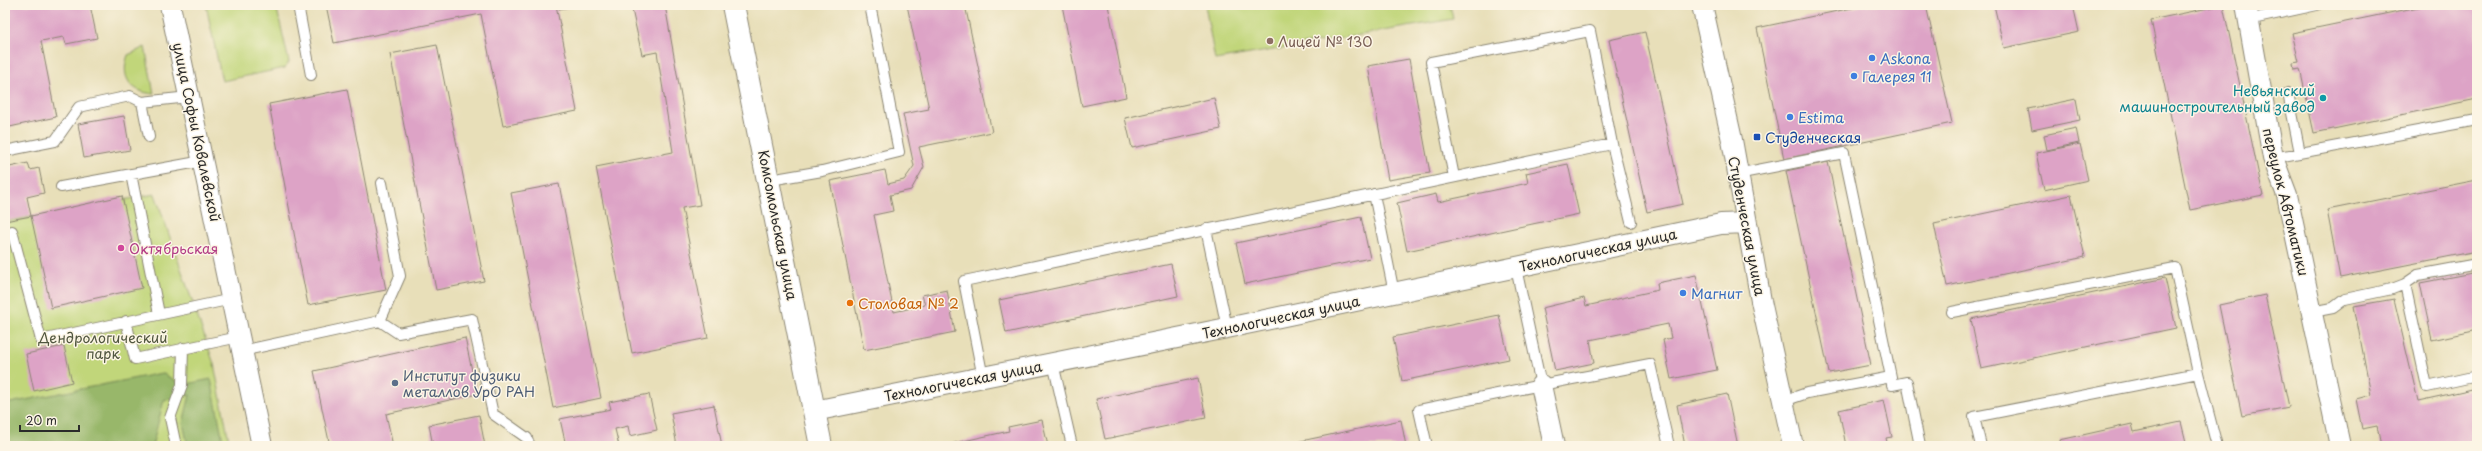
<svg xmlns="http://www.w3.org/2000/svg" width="2482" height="451" font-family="'Playpen Sans',sans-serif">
<rect width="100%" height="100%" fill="#fcf5e5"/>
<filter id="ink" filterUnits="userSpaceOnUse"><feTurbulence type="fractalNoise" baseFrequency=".025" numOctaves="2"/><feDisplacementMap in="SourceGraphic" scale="8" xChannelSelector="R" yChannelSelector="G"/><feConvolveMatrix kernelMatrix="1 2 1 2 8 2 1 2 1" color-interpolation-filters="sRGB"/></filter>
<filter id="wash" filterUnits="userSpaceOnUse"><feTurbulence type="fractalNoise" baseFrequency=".012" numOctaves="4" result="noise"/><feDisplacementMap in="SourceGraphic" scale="16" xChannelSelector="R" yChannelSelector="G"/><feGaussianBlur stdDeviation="0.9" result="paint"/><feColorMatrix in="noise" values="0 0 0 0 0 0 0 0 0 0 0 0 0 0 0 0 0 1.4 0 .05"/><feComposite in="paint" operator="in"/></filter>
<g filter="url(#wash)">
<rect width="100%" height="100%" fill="#e8dfb9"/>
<path fill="#c1d67a" stroke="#768052" d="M206 5H276L289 62 285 68 222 81Z
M1205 5H1450L1453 19 1215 60Z
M145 47 154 94C130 92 120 77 128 55Z
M155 194 214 364 230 446H5V222Z"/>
<path fill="#98b76a" stroke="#62714a" d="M162 373 182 385 211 379 224 446H188L183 423 190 395 164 400 152 446H5V404Z"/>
<g id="blocks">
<path fill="#dda3c6" d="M5 5H81V7L90 5 97 38 66 44 64 37 41 41 56 117 5 128Z
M326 5H556L577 111 503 126 481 14 334 43Z
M558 5H576V6L559 9Z
M631 5H665L700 205 682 208 708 338 632 353 596 167 673 152 657 52 642 55Z
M907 5H965L992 132 919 147 924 167 911 190 890 195 893 211 874 215 894 312 925 305 922 295 947 290 955 332 864 350 830 181 885 170 888 184 904 180 914 166 903 114 929 109Z
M1062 5H1108L1126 97 1082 106Z
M1866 5H1926L1952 123 1784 159 1757 28Z
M1994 5H2073L2079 32 2004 48Z
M2223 5 2263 195 2190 210 2151 20Z
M2428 5H2477V99L2314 133 2300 69 2294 70 2293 63 2299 62 2292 33Z
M1645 32 1683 204 1647 212 1609 40Z
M437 45 484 281 436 290 390 54Z
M1409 59 1430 173 1388 180 1368 66Z
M347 89 386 290 308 305 269 104Z
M1214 98 1221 129 1132 148 1125 118Z
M2076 99 2080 120 2032 130 2028 109Z
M124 116 130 150 84 158 78 124Z
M2076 128 2079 143 2047 150 2044 135Z
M2080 144 2088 180 2044 190 2036 153Z
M1828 162 1871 365 1829 373 1786 171Z
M28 163 30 170 39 168 44 193 27 197 31 216 122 196 142 288 51 308 31 216 5 221V168Z
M1568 164 1579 214 1407 251 1397 203 1436 194 1438 202 1528 183 1526 173Z
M2477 180V251L2340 278 2327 210Z
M559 184 601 398 553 408 511 193Z
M2071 195 2085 257 1947 286 1934 224Z
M1361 217 1370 258 1245 284 1236 243Z
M1171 264 1178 296 1006 333 999 300Z
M2477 272V330L2432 340 2420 283Z
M1696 275 1717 370 1671 379 1663 340 1671 338 1668 324 1590 340 1594 363 1555 371 1542 308 1584 298 1586 306 1658 290 1657 283Z
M2165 278 2176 328 1981 369 1971 319Z
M2265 295 2289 407 2242 416 2219 305Z
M2394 299 2418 401 2477 388V445L2381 446 2377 426 2362 429 2356 399 2371 395 2354 306Z
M1499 315 1509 359 1402 381 1393 337Z
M465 338 477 394 386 414 393 446H330L314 371Z
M64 346 72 382 34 391 26 354Z
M1198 378 1206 418 1105 439 1096 399Z
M649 394 657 430 630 436 628 426 615 429 619 446H566L560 419 611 409 609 402Z
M1727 394 1738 446H1685L1677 405Z
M1884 400 1892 437 1886 438 1888 446H1846L1839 410Z
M714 405 722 446H677L671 413Z
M479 415 485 446H433L429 425Z
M1042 420 1048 446H941L1009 431 1008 427Z
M1401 420 1406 446H1282V445Z
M2181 422 2187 446H2061L2060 440 2132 424 2134 432Z
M921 443 922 446H912L911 445Z"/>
</g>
</g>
<g filter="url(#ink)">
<use href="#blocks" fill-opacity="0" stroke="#8a8572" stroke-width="1"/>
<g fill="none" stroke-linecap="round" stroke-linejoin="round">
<defs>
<path id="lane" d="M298 5 311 75
M2248 20 2317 5
M2288 93 2300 153
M142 102 149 137
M5 151 55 141 79 107 130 96 142 102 189 97
M2273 158 2477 120
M131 174 159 314
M1737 174 1844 153 1891 377 1807 393 1784 401
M1454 177 1431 62 1590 31 1612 144
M770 180 822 171 899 152 870 5
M61 187 203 161
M1374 194 1394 293
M1206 229 1227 328
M12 231 41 340 232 299
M1516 268 1541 385 1650 364 1669 446
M2405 284 2427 387 2477 376
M1952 312 2175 268 2198 373 2217 446
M2312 312 2333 308 2345 299 2392 289 2405 284 2418 275 2477 264
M126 321 135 359 239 337
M380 321 398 333 472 319 493 414 527 438 530 446
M242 351 380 321 400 276 382 183
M1053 363 1072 446
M1891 377 1892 385 1907 382 1920 446
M983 378 964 281 1612 144 1631 222
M176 446 170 418 182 385 183 348
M1427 446 1419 410 1541 385
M1981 446 1974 417 2198 373"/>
<path id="street" d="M170 5 262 446
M1702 5 1732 140 1761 301 1793 446
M2246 5 2273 158 2287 195 2340 446
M1541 385 1554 446
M814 411 1227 328 1721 224 1747 223"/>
<path id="secondary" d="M733 5 821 446"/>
</defs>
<use href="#lane" stroke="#8a8572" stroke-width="12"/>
<use href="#street" stroke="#8a8572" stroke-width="22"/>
<use href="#secondary" stroke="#8a8572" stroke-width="24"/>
<use href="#lane" stroke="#fff" stroke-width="10"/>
<use href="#street" stroke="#fff" stroke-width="20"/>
<use href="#secondary" stroke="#fff" stroke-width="22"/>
</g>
</g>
<circle fill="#8d6e63" stroke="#fcf5e5" stroke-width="1.5" cx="1270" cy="41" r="4"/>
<g fill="#3f7fe0" stroke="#fcf5e5" stroke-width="1.5">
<circle cx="1872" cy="58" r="4"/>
<circle cx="1854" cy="76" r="4"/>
<circle cx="1790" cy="117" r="4"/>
<circle cx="1683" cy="293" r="4"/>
</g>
<circle fill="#0f9aa8" stroke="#fcf5e5" stroke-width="1.5" cx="2323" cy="98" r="4"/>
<rect fill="#1a4fb4" stroke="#fcf5e5" stroke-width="1.5" x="1753" y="133" width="8" height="8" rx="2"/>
<circle fill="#d1479c" stroke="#fcf5e5" stroke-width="1.5" cx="121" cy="248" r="4"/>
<circle fill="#e8710a" stroke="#fcf5e5" stroke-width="1.5" cx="850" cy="303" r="4"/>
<circle fill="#5c6f8a" stroke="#fcf5e5" stroke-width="1.5" cx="395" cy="383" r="4"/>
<g text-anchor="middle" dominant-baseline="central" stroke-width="3" stroke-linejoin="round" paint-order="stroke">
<g font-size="14" fill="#785e54" stroke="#fcf5e5" text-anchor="start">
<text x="1278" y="41">Лицей № 130</text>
</g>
<g font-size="14" fill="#366cbe" stroke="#fcf5e5" text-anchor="start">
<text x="1880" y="58">Askona</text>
<text x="1862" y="76">Галерея 11</text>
<text x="1798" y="117">Estima</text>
<text x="1691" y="293">Магнит</text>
</g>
<g font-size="14" fill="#0d838f" stroke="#fcf5e5" text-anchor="end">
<text x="2315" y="90">Невьянский<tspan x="2315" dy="16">машиностроительный завод</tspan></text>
</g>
<g font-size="14" fill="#2b2b2b" stroke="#fcf5e5">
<text transform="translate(197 132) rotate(78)">улица Софьи Ковалевской</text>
<text transform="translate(2286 202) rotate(76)">переулок Автоматики</text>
<text transform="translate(778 225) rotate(79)">Комсомольская улица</text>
<text transform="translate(1747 226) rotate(79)">Студенческая улица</text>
<text transform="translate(1598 250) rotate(-12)">Технологическая улица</text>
<text transform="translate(1281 317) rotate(-12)">Технологическая улица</text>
<text transform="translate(963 381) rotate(-11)">Технологическая улица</text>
</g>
<g font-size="14" fill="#164399" stroke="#fcf5e5" text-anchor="start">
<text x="1765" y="137">Студенческая</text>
</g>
<g font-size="14" fill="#b23c85" stroke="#fcf5e5" text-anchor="start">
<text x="129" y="248">Октябрьская</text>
</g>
<g font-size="14" fill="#c56008" stroke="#fcf5e5" text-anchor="start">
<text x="858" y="303">Столовая № 2</text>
</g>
<g font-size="14" fill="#50563f" stroke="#fcf5e5">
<text x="103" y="337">Дендрологический<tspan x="103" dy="16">парк</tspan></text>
</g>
<g font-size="14" fill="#4e5e75" stroke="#fcf5e5" text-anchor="start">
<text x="403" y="375">Институт физики<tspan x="403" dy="16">металлов УрО РАН</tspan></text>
</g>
</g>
<rect width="2482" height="451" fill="none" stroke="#fcf5e5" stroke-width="20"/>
<path d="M20 425v6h59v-6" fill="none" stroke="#2b2b2b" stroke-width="2"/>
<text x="26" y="425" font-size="12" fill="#2b2b2b" stroke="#fcf5e5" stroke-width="3" paint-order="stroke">20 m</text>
</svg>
